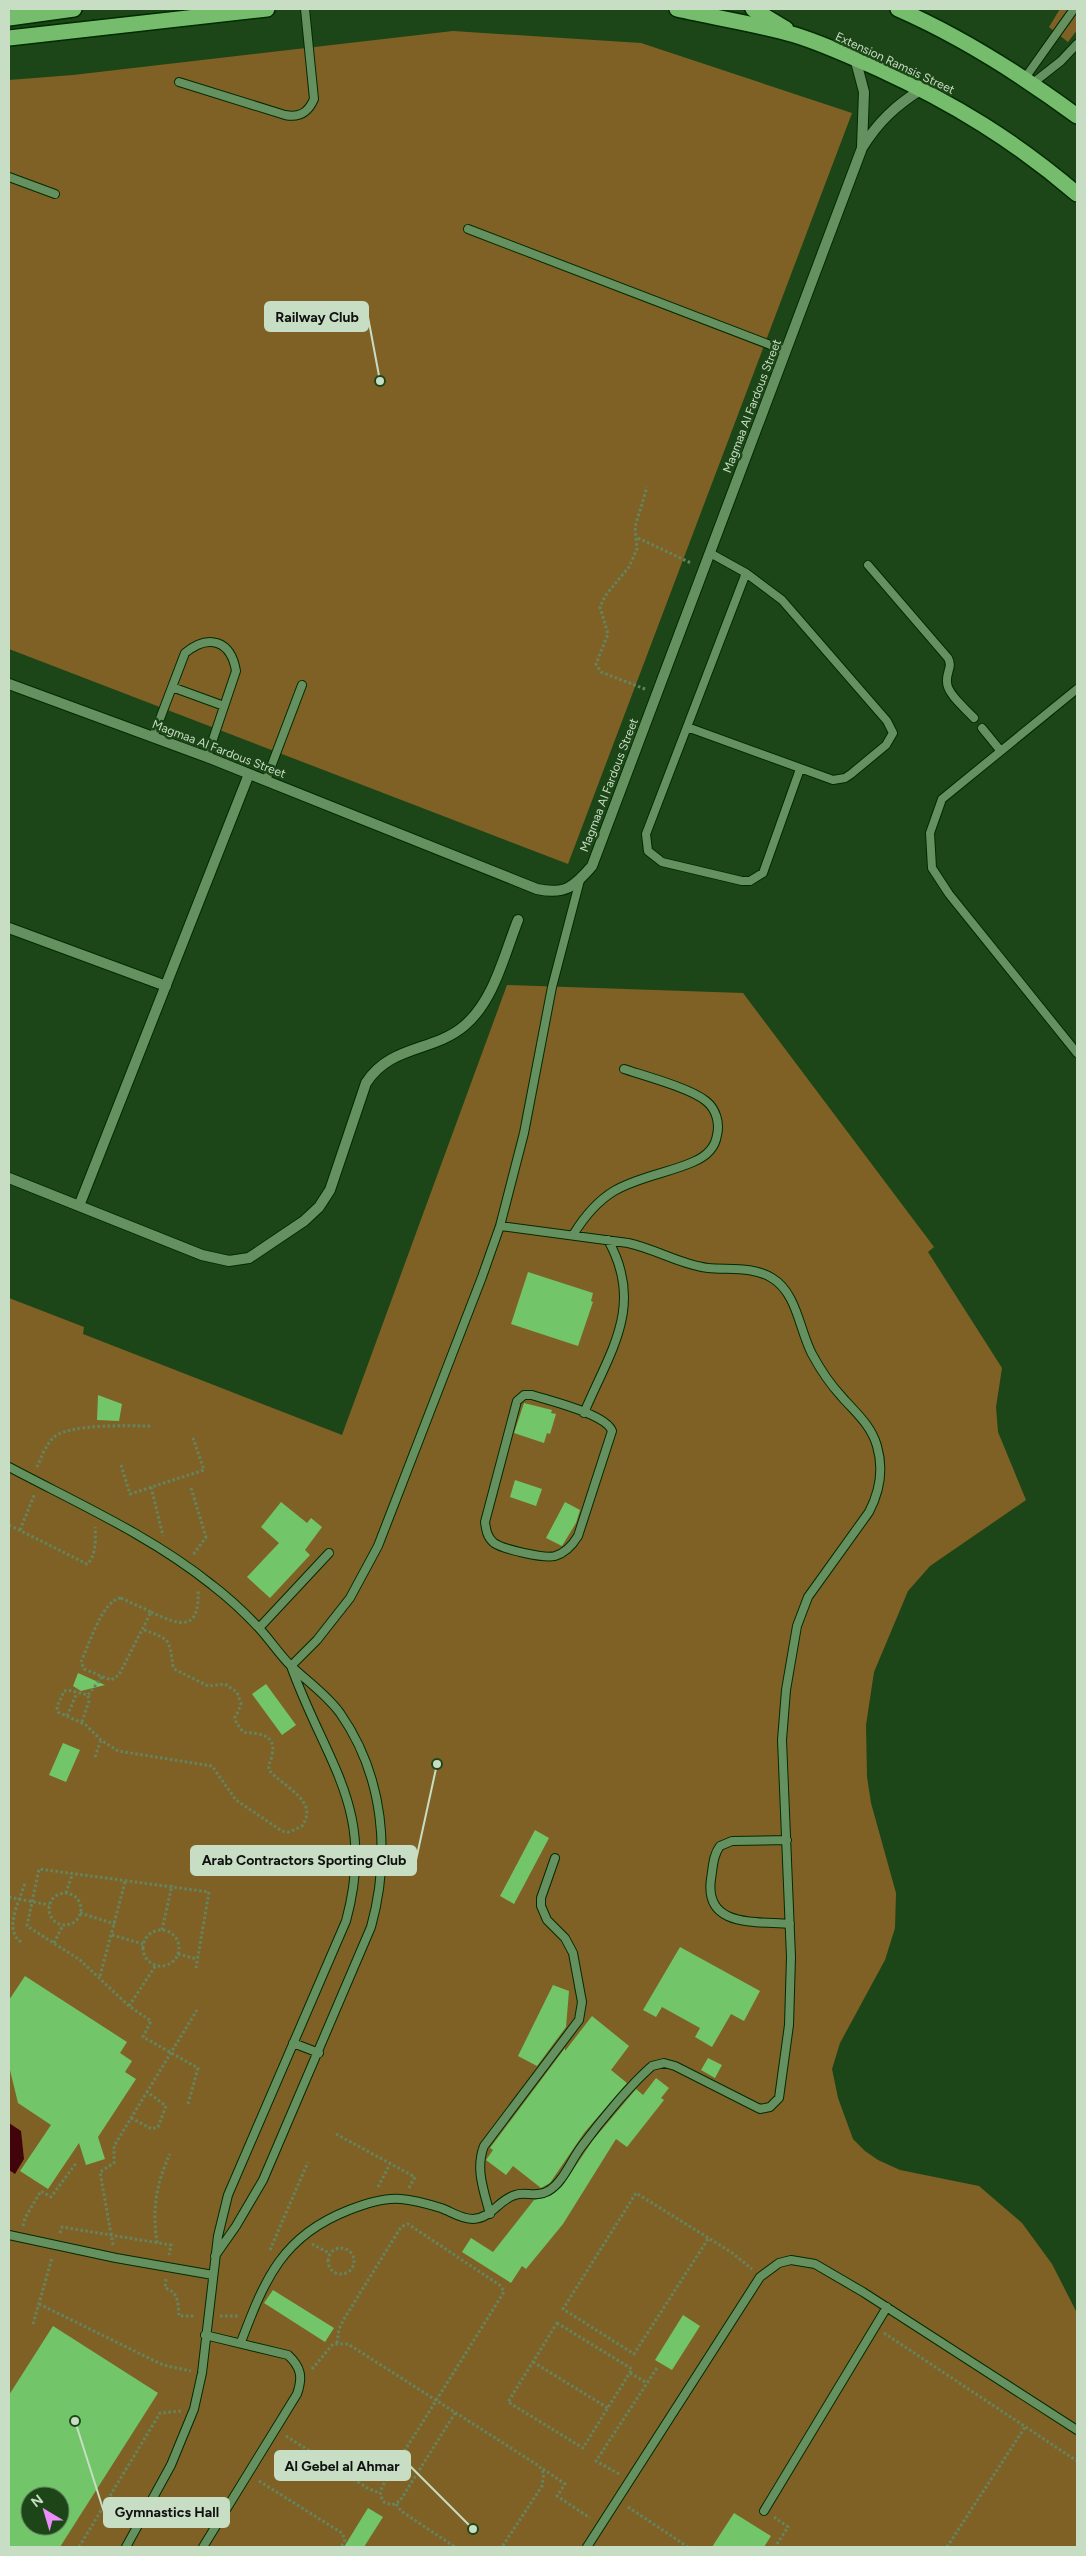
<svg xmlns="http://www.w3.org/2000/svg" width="1086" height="2556" font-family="Figtree,sans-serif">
<rect width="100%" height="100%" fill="#1d4618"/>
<path fill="#7f6126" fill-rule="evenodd" d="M1060 9H1077V30L1068 42 1049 27Z
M453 31 641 43 852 113 568 864 9 649V80L73 75Z
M507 985 743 993 934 1247 928 1252 1002 1368 996 1407 998 1432 1026 1500 930 1566 908 1591 874 1672 866 1725 867 1777 871 1803 896 1893 895 1928 885 1960 840 2043 832 2069 838 2098 853 2139 865 2151 878 2160 900 2170 979 2186 1022 2223 1052 2264 1077 2313V2547H9V1298L84 1327 83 1334 342 1435ZM30 2496H60V2526H30Z"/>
<path fill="#42040b" d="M9 2123 21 2131 24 2159 15 2174 9 2170Z"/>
<path fill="#72c568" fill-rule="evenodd" d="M528 1272 593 1293 591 1301 593 1302 578 1346 511 1324Z
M98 1395 122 1404 119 1421 97 1420Z
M524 1403 552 1410 551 1413 556 1414 550 1434 547 1433 544 1443 514 1433Z
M515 1480 542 1489 536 1506 510 1497Z
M281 1502 307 1523 311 1518 322 1527 305 1550 310 1555 270 1598 247 1577 279 1543 261 1527Z
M565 1502 580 1510 576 1523 562 1546 546 1538Z
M78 1673 105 1685 81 1691 73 1686Z
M266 1684 296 1725 282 1735 252 1694Z
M63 1743 80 1750 66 1782 49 1775Z
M535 1830 549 1838 514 1904 500 1896Z
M680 1947 760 1991 744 2021 731 2014 712 2047 695 2037 700 2028 662 2007 656 2017 643 2010Z
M25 1976 127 2042 120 2053 132 2061 125 2072 136 2079 98 2137 105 2159 86 2165 79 2143 48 2189 20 2171 51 2125 18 2103 9 2066V2000Z
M553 1985 569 1991 566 2027 537 2066 518 2056Z
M592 2016 629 2046 611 2070 627 2083 584 2133 550 2183 541 2188 513 2166 506 2175 486 2160 493 2150 490 2148 565 2048V2051Z
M708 2058 722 2065 715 2078 701 2070Z
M656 2078 669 2088 661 2098 664 2100 627 2147 616 2139 563 2224 526 2269 522 2266 511 2283 462 2252 471 2238 493 2252 534 2200 550 2196 562 2186 593 2140 636 2089 643 2095Z
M273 2290 334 2328 325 2342 264 2303Z
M683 2315 700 2326 672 2370 655 2360Z
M53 2326 158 2393 60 2547H9V2395ZM30 2496H60V2526H30Z
M368 2508 383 2517 364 2547H344Z
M734 2513 771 2536 764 2547H712Z"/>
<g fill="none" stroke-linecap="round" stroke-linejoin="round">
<defs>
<path id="lane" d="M1025 78 1074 9
M179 82 285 115C299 118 308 113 314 99L305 9
M1033 83 1061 61 1077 44
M9 177 55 194
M468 229 786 351
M868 565 948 658C953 667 946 672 947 682 947 694 966 709 974 718
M746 573 646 834 648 851 662 862 742 881H750L763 873 800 769
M172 687 224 706
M1077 689 942 799 930 833 932 868 949 894 1077 1053
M687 727 833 780 845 778 851 774 886 745 893 733 887 721 782 600 746 573 710 553
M982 728 1000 750
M153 737 185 653C209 633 231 641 236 671L207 757
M266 780 302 685
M573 1235C584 1217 596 1202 614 1191 638 1177 668 1173 693 1162 705 1157 715 1149 717 1135 720 1123 716 1109 706 1101 690 1088 645 1076 624 1069
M524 1395H532C550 1401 606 1414 612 1431L578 1536C572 1546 565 1553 555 1556 544 1559 503 1549 494 1543 487 1537 486 1530 485 1522L517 1401Z
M584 1413C610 1351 645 1306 608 1240
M9 1467C77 1503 151 1536 212 1585 229 1598 245 1613 259 1628 270 1640 280 1655 291 1666 308 1682 326 1694 340 1713 384 1776 391 1855 371 1927L263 2180 236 2226 215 2256
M259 1628 329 1553
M291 1666 317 1640 350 1598 378 1546 482 1277 500 1226 524 1133 552 987 580 880
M787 1840 732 1841 720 1846C713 1855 713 1867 711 1879 704 1928 756 1921 790 1924
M293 2043 319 2053
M490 2214C484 2191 475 2169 484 2146L579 2020 582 2002 573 1953 565 1938 547 1920 541 1906V1898L555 1858
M9 2235 116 2258 213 2275
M241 2342C265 2279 282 2236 349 2210 364 2204 384 2197 401 2199 415 2200 428 2204 441 2208 452 2212 461 2219 473 2219 492 2218 498 2200 515 2195 526 2191 536 2198 548 2191 563 2183 571 2160 582 2146 599 2123 630 2085 652 2066L664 2063 675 2066 760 2109 770 2107 779 2098 789 2025 791 1957 782 1740 786 1690 797 1626 808 1597 869 1512C880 1491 884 1470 877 1446 871 1425 856 1413 842 1397 830 1384 820 1369 812 1354 799 1329 797 1293 772 1278 753 1266 729 1270 708 1268 681 1265 656 1249 628 1243L500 1226
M764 2511 887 2307
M126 2547 171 2465 194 2409 202 2373 218 2236 228 2195 346 1921C377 1809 326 1764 291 1666
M203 2547 297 2394C303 2377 301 2367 288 2355L205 2335
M587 2547 760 2277 779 2263 791 2260 815 2264 863 2292 1077 2430"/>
<path id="street" d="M855 58 864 92 862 147
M9 684 207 757 537 889C565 895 574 887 592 866L862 148C878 122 896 105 922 89
M9 928 166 986
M9 1178 202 1255 229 1261 249 1258 304 1221 319 1207 330 1190 366 1083C390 1045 433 1052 464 1026 494 1001 504 955 518 920
M79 1206 249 774"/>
<path id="highway" d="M677 9C716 18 757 24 795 35 824 44 852 57 879 69 953 103 1015 141 1077 194
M753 9 786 29
M898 9C962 37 1020 74 1077 116
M9 18 74 9
M9 38 267 9"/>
</defs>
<use href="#lane" stroke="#012b00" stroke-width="10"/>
<use href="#street" stroke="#012b00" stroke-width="12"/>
<use href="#highway" stroke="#012b00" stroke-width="18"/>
<path stroke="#63855f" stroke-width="3" stroke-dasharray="2.5 2.5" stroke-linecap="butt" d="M638 538 691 563
M645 689 601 672 596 664 608 634 600 607 605 596 629 567 637 549 635 527 647 487
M121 1465 130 1494 204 1470 193 1438
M37 1467C41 1458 45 1447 52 1439 65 1423 131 1426 151 1426
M151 1487 163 1536
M191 1488 206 1537 193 1555
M9 1525 87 1564C96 1557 96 1538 95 1527
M20 1530 35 1493
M121 1598 151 1612 119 1675 111 1680 84 1669 81 1662C89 1645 102 1600 121 1598Z
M151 1612C180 1626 200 1632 198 1590
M102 1677 88 1695 68 1690 64 1691 57 1707 58 1712 86 1725 101 1740 118 1751 212 1766 236 1800 282 1831 289 1832 302 1826C320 1801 283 1787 269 1770 268 1764 271 1761 272 1755 277 1732 256 1734 243 1732 229 1712 236 1723 241 1703L237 1692 225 1684 208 1686 176 1670 173 1667C169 1638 171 1640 142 1629
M67 1716 77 1693
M82 1722 89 1701 88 1695
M95 1757 101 1740
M49 1909a16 16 0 1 1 32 0a16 16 0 1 1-32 0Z
M66 1893 72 1875
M9 1897 49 1905
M80 1913 115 1924
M143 1948a18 18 0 1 1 36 0a18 18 0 1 1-36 0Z
M162 1930 172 1885
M112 1935 143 1944
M21 1942C3 1930 20 1900 25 1883
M54 1943 63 1925
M178 1954 197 1959
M100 1976 125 1882
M129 2006 156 1965
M188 2104 198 2068 143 2037 151 2021 129 2006 80 1960 27 1926 39 1869 209 1892 196 1968
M131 2118 152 2129 158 2127 166 2106 146 2091
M336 2134 415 2177 409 2188
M378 2187 390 2164
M23 2226 25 2218 41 2191 51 2197 77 2162
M60 2233 62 2227 171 2245 169 2255
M708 2239 634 2354 563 2309 636 2193 731 2252 752 2269
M157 2243C152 2211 156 2183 170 2154
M312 2244 329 2253
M113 2245 100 2172 114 2163V2146L197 2010
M328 2261a13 13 0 1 1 26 0a13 13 0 1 1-26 0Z
M270 2250 308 2162
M166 2279 165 2288C179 2292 178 2304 179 2316H196
M39 2304 163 2365 191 2371
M220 2316H238
M557 2323 632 2369 583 2448 508 2402Z
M33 2324 52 2258
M884 2333 1077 2461
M337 2343 339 2329 344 2319 401 2227 408 2224 501 2286 504 2292 382 2487 380 2495 384 2502 392 2505 400 2501 455 2413
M533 2362 608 2408
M312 2369 333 2344H348L539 2466 544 2473 542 2486 502 2547
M630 2373 647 2383
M286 2436 369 2489 380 2493
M543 2469 565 2484 557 2496 590 2518
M619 2474 596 2461 657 2368
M259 2481 342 2533 345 2540 341 2547
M396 2504 401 2511 455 2547
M628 2507 688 2547
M774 2517 788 2527 775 2547
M79 2547 160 2413 181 2411
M947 2547 1025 2427"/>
<use href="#lane" stroke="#65905f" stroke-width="8"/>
<use href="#street" stroke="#65905f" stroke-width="10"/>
<use href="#highway" stroke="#76bc6d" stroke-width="15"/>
</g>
<g text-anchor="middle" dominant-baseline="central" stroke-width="5" stroke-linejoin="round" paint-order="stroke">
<g font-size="12" fill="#c7dec4" stroke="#1d4618">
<text transform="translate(895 63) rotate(25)">Extension Ramsis Street</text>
<text transform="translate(752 406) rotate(-69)">Magmaa Al Fardous Street</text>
<text transform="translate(219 749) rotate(21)">Magmaa Al Fardous Street</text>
<text transform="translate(609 785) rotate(-69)">Magmaa Al Fardous Street</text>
</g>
</g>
<path fill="none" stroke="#c7dec4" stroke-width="2" d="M380 381L368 317M437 1764L416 1860M473 2529L410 2466M75 2421L104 2512"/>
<g fill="#c7dec4" stroke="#1d4618" stroke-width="2">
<circle cx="380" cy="381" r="5"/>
<circle cx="437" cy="1764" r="5"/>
<circle cx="473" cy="2529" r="5"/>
<circle cx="75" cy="2421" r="5"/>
</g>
<g fill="#c7dec4" stroke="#c7dec4" stroke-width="2">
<rect x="265" y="302" width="103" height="29" rx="5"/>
<rect x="191" y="1846" width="225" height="29" rx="5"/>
<rect x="275" y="2451" width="135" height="29" rx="5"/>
<rect x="104" y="2498" width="125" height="29" rx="5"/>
</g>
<g font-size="14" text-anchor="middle" font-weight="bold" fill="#111">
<text x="317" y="322">Railway Club</text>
<text x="304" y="1865">Arab Contractors Sporting Club</text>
<text x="342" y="2471">Al Gebel al Ahmar</text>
<text x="167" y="2517">Gymnastics Hall</text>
</g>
<rect width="1086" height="2556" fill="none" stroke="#c7dec4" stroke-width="20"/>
<g transform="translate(45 2511) rotate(322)"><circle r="24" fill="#1d4618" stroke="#61835d"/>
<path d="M0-4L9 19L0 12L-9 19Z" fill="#eb8dfb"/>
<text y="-8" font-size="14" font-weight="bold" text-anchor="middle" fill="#c7dec4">N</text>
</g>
</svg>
